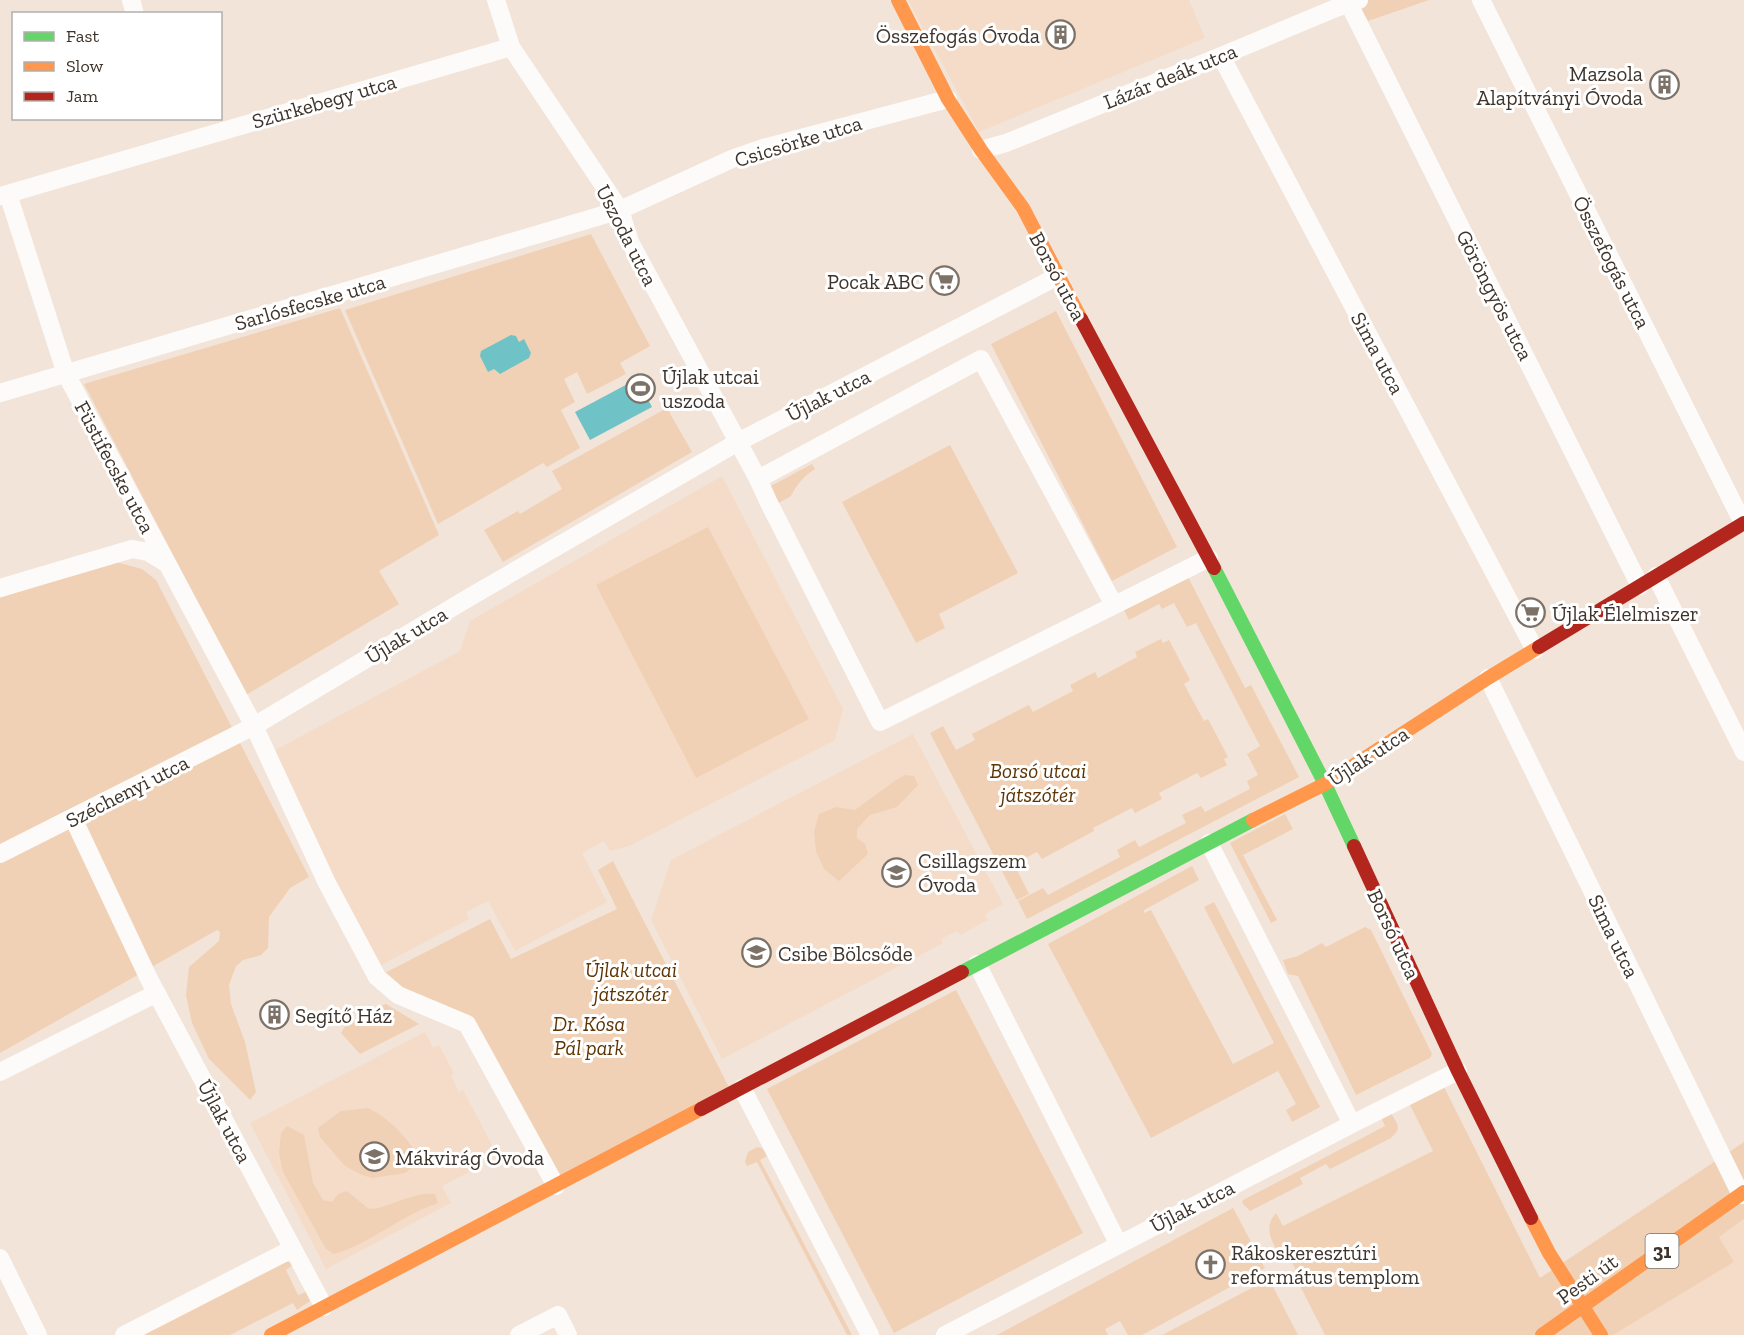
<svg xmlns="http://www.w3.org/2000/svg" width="1744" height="1335" font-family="'Zilla Slab',serif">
<rect width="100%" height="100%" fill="#f2e4d8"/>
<path fill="#f4dcc8" d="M908 0H1189L1205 38 979 132Z
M722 476 843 709 835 740 629 846 610 851 604 841 582 853 607 902 515 951 488 901 466 912 469 919 381 965 268 754 460 651 470 621Z
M913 734 1003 904 985 914 988 920 960 935 957 931 941 939 943 943 722 1059 651 920 671 860Z
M425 1032 433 1048 439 1045 454 1073 451 1076 459 1092 463 1090 494 1149 465 1164 469 1172 442 1186 451 1203 326 1269 250 1123Z
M1744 1219V1335H1613L1734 1262 1719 1237Z"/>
<path fill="#f1d1b5" d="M1356 0H1429L1368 21Z
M591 234 650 346 620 363 626 374 587 394 577 372 564 379 575 402 561 410 580 448 547 467 543 463 438 524 345 310Z
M340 308 439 535 379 571 399 604 246 695 84 384Z
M1056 311 1177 547 1112 581 991 344Z
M667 408 692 452 503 562 484 530 518 511 520 514 562 489 552 471Z
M950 445 1018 573 939 614 945 628 916 643 842 502Z
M812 464 815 469C804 476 797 484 791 496L777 504 769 487Z
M708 527 809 719 696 778 596 585Z
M112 561 142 569 156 580 309 877 290 888 269 917 268 948 261 955 243 960 236 966 229 985 231 1004 245 1042 256 1092 250 1100 209 1059 192 1023 186 995 189 967 219 941 220 932 217 930 0 1053V598Z
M1188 577 1245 688 1251 685 1299 777 1027 919 1018 901 1043 888 1048 895 1120 857 1117 850 1135 840 1139 847 1186 823 1182 815 1201 806 1205 812 1250 789 1247 781 1258 775 1247 754 1260 746 1196 623 1187 627 1174 603 1162 609 1159 604 1129 620 1124 610Z
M1161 639 1163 643 1169 640 1190 680 1184 684 1204 721 1208 719 1228 757 1224 759 1227 765 1201 778 1197 773 1159 793 1162 799 1135 813 1132 808 1093 828 1094 831 1042 859 1037 852 1014 864 1029 894 1017 900 930 733 943 726 956 750 975 740 972 734 1029 705 1033 712 1073 691 1070 685 1095 672 1098 678 1137 657 1135 652Z
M905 775 914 776 918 785 897 807 870 815 857 829V838L865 844 868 854 839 881 824 869 816 851 814 832 819 814 836 807 855 810 896 780Z
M1285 814 1293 829 1243 855 1277 920 1271 923 1230 843Z
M613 861 732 1093 556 1186 467 1024 377 977 490 919 511 959 617 909 598 870Z
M1192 866 1199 880 1144 910V913L1151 910 1233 1064 1274 1043 1204 907 1214 902 1320 1107 1292 1122 1286 1110 1296 1104 1278 1071 1151 1138 1048 944Z
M1365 927 1371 930 1432 1054 1430 1058 1356 1095 1298 976 1288 974 1283 960 1298 956 1322 943 1326 947Z
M956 990 1083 1233 894 1333 767 1089Z
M386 1004 419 1024 360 1054 341 1033 348 1021 363 1020 367 1011Z
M1443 1085 1540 1278 1744 1142V1219L1719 1237 1734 1262 1613 1335H1325L1297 1280 1300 1278 1288 1255 1281 1258C1273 1242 1262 1229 1276 1213L1283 1226 1433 1151 1409 1103Z
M368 1108C392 1120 407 1138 421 1160L405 1173 372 1178 362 1175 345 1166 320 1137 318 1128 341 1111Z
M1379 1113H1391C1398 1125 1402 1128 1391 1138L1330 1169 1326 1164 1300 1178 1303 1184 1250 1211 1242 1203 1243 1200 1385 1126Z
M287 1126 304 1135 313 1183 323 1200 332 1202 338 1194 347 1191 369 1209C391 1208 413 1191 435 1194L438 1203C401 1215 372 1243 334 1254L326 1249 283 1172 279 1153 281 1133Z
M757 1147 762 1148 769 1155 760 1160 852 1335H847L757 1162 747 1166 745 1162 748 1152Z
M1233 1208 1265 1268 1142 1335H1128L1120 1321 1105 1329 1108 1335H997Z
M277 1262H291L293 1265 286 1270 298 1295 306 1292 310 1301 297 1310 293 1303 230 1335H142Z
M1269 1279 1298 1335H1162Z"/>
<path fill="#6fc2c6" d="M511 335 516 336 519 342 524 339 531 353 529 358 500 374 494 369 488 372 480 356 481 351Z
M637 379 652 407 590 440 575 412Z"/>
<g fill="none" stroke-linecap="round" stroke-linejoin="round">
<path stroke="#fdfbf9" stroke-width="18" d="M131 0 135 14
M496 0 511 47 620 210 630 242 758 479 768 501 880 722 1209 558
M1481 0 1743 523
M1349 4 1640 586
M1221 56 1535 650
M981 150 1006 143 1221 56 1336 8 1359 0
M8 194 66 374 254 726 327 883 377 977 398 995 467 1024 556 1186
M0 196 511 47
M0 393 620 210 734 158 763 148 948 99
M758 479 981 359 1114 605
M1656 576 1744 752
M0 588 132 549 148 552 166 563
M1488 678 1741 1195
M73 818 149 979 324 1307
M1209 843 1352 1124
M0 854 254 726 475 594 738 442 1058 276
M977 964 1119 1245
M0 1072 157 993
M742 1088 870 1335
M0 1258 38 1335
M124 1335 292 1249
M519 1335 558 1315 568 1335
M945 1335 1352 1124 1458 1071"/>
<path stroke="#63d668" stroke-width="14" d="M1214 568 1325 784 1354 846
M962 972 1253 820"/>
<path stroke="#ff974d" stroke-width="14" d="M898 0 948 99 981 150 1023 208 1081 319
M1253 820 1325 784 1488 678 1539 647
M1531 1218 1549 1253 1601 1335
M271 1335 701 1109
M1542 1335 1744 1192"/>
<path stroke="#b3261e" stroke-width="14" d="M1081 319 1214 568
M1539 647 1744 523
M1354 846 1458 1071 1531 1218
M701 1109 962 972"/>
</g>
<defs>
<symbol id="building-ring" viewBox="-11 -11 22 22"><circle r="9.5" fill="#fff" stroke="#7d7268" stroke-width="1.5"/><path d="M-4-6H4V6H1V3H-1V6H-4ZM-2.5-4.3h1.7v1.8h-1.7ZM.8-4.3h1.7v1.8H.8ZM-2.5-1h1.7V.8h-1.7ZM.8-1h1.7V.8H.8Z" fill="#7d7268"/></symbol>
<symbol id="supermarket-ring" viewBox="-11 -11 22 22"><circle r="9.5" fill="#fff" stroke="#7d7268" stroke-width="1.5"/><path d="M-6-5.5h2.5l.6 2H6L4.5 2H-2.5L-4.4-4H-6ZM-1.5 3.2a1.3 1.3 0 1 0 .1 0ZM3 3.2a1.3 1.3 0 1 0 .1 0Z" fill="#7d7268"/></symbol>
<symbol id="stadium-ring" viewBox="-11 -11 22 22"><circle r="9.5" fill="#fff" stroke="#7d7268" stroke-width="1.5"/><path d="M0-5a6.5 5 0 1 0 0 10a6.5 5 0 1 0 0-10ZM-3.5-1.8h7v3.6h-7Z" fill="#7d7268"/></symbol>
<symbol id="school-ring" viewBox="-11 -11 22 22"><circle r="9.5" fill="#fff" stroke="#7d7268" stroke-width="1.5"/><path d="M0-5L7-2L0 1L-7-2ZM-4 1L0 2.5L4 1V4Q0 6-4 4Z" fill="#7d7268"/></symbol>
<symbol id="church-ring" viewBox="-11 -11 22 22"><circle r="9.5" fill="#fff" stroke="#7d7268" stroke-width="1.5"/><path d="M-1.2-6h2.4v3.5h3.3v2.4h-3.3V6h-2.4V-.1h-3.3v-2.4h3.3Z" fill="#7d7268"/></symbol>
</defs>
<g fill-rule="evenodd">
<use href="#building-ring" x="1044" y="18" width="33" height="33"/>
<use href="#building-ring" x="1648" y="68" width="33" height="33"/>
<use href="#supermarket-ring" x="928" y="264" width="33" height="33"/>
<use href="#stadium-ring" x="624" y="372" width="33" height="33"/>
<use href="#supermarket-ring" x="1514" y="596" width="33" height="33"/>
<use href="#school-ring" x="880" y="856" width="33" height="33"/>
<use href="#school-ring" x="740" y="936" width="33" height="33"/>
<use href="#building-ring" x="258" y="998" width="33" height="33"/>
<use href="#school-ring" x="358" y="1140" width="33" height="33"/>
<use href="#church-ring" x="1194" y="1248" width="33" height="33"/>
</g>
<g text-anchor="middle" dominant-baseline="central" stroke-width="6" stroke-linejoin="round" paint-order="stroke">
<rect fill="#fff" stroke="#78716b" stroke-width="1.5" x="1645.5" y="1234" width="33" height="34" rx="4.5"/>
<g font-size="20" font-weight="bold" fill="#3e342b">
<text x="1662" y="1251">31</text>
</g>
<g font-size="21" fill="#3e342b" stroke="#fff" text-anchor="start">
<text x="1040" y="35" text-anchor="end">Összefogás Óvoda</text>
<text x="1643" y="73" text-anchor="end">Mazsola<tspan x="1643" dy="24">Alapítványi Óvoda</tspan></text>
<text x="924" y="281" text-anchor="end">Pocak ABC</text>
<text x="662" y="376">Újlak utcai<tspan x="662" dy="24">uszoda</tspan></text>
<text x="1552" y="613">Újlak Élelmiszer</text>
<text x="918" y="860">Csillagszem<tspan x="918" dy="24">Óvoda</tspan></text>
<text x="778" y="953">Csibe Bölcsőde</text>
<text x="295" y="1015">Segítő Ház</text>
<text x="395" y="1157">Mákvirág Óvoda</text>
<text x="1231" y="1252">Rákoskeresztúri<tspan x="1231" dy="24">református templom</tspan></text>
</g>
<g font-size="21" fill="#3e342b" stroke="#fff">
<text transform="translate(1170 76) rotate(-22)">Lázár deák utca</text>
<text transform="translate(324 101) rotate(-16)">Szürkebegy utca</text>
<text transform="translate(798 141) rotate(-17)">Csicsörke utca</text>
<text transform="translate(627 235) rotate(63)">Uszoda utca</text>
<text transform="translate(1612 262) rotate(63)">Összefogás utca</text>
<text transform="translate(1058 276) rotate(62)">Borsó utca</text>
<text transform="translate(1495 295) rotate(63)">Göröngyös utca</text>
<text transform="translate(310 302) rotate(-16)">Sarlósfecske utca</text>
<text transform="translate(1378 353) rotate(62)">Sima utca</text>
<text transform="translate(828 395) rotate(-27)">Újlak utca</text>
<text transform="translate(115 467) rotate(62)">Füstifecske utca</text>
<text transform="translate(406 635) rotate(-31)">Újlak utca</text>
<text transform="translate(1368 756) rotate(-33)">Újlak utca</text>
<text transform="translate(127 791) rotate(-27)">Széchenyi utca</text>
<text transform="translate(1394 934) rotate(65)">Borsó utca</text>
<text transform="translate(1614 936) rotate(64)">Sima utca</text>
<text transform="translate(225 1121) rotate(62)">Újlak utca</text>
<text transform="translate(1192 1206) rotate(-27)">Újlak utca</text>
<text transform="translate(1587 1279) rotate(-36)">Pesti út</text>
</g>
<g font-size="21" font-style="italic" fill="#5d3403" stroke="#fff">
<text x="1038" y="770">Borsó utcai<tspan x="1038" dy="24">játszótér</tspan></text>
<text x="631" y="969">Újlak utcai<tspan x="631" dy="24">játszótér</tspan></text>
<text x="589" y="1023">Dr. Kósa<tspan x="589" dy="24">Pál park</tspan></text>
</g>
</g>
<rect x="12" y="12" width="210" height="108" fill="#ffffff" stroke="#b2aeaa" stroke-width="1.5"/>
<rect x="24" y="32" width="30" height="9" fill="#63d668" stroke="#b2aeaa" stroke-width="1.5"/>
<text x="66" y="42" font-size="18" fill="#3e342b">Fast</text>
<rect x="24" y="62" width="30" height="9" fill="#ff974d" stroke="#b2aeaa" stroke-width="1.5"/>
<text x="66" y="72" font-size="18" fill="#3e342b">Slow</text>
<rect x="24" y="92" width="30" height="9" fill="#b3261e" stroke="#b2aeaa" stroke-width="1.5"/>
<text x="66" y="102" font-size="18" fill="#3e342b">Jam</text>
</svg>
